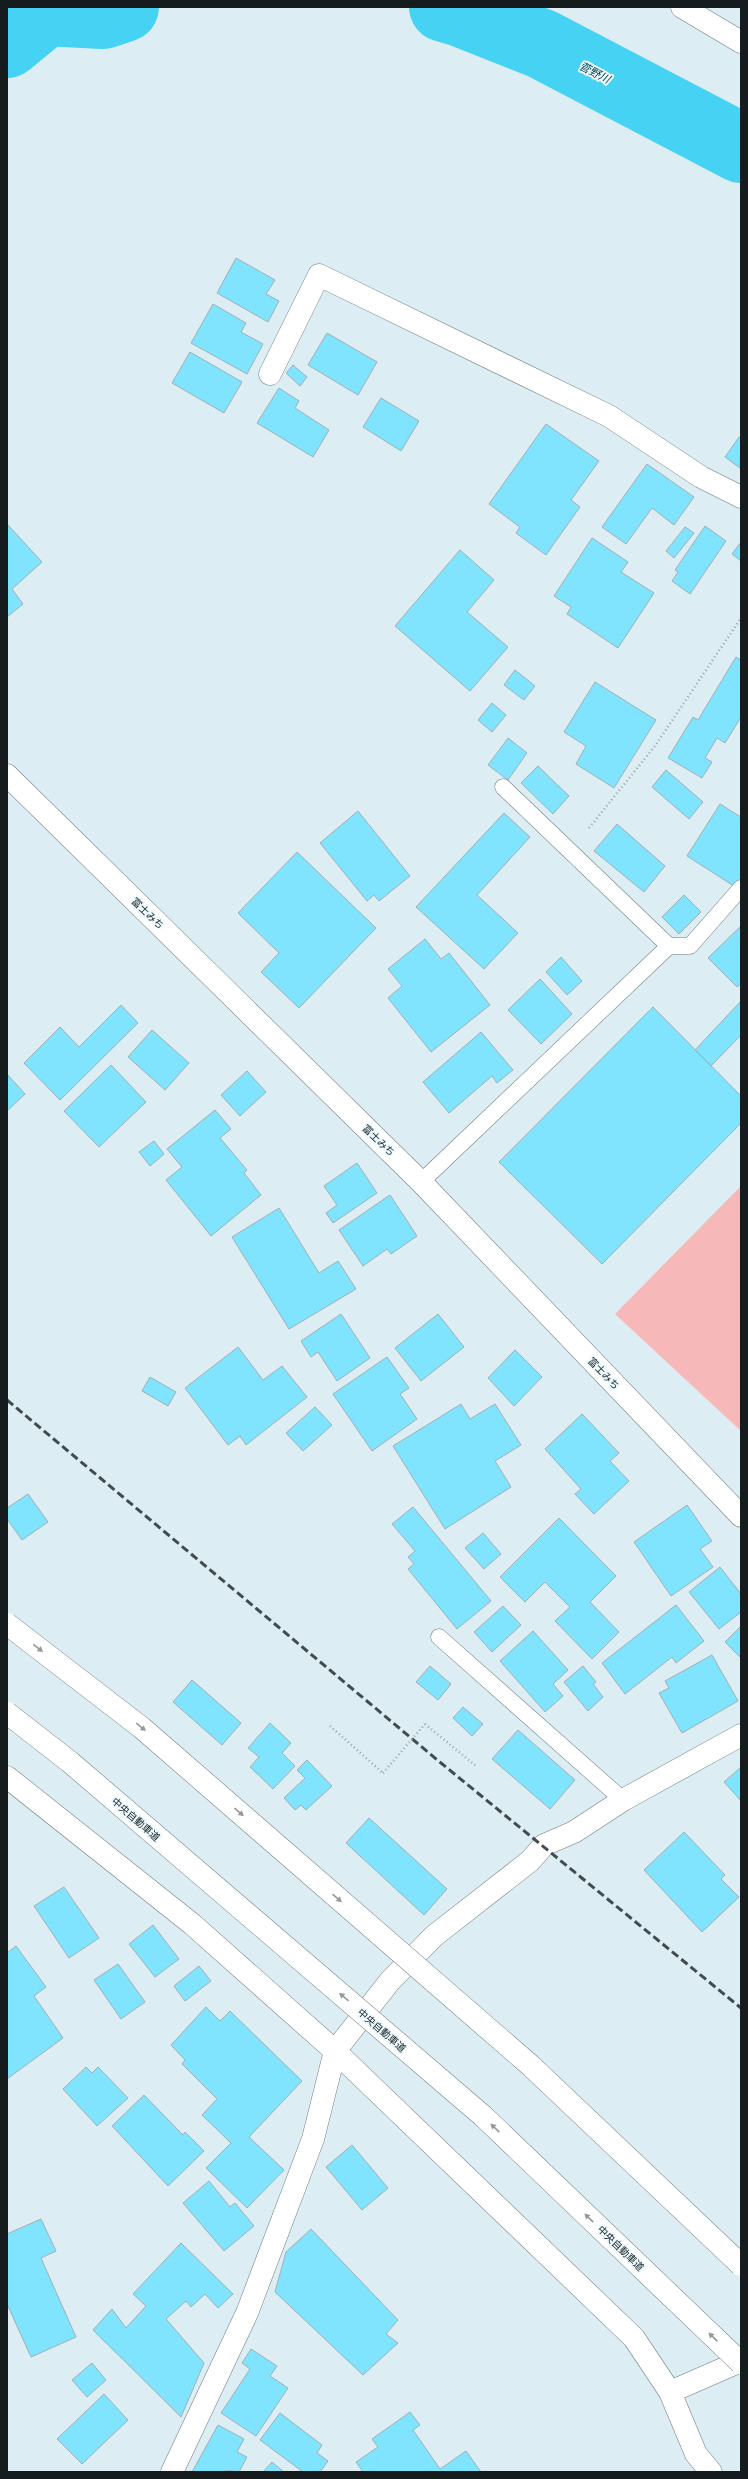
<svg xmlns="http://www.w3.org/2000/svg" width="748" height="2479" font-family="'Open Sans','Noto Sans JP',sans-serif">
<rect width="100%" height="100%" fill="#dceef3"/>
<path fill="#f7b8b9" d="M741 1186V1431L615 1314Z"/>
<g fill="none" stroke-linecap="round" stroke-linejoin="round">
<path stroke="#45d2f3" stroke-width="70" d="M444 7 461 12 542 44 741 148
M7 43 46 11 103 14 124 7"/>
</g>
<path fill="#80e4ff" stroke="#9fb0b5" d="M236 258 275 280 266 294 279 301 268 322 217 293Z
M213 304 246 323 241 332 263 344 247 374 191 343Z
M327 333 377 362 358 395 308 365Z
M190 352 242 382 224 413 172 383Z
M293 365 307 377 300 386 286 373Z
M279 388 299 401 295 408 329 430 313 457 257 423Z
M381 398 419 421 401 451 363 427Z
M546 424 599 461 571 500 580 507 546 555 516 533 520 527 489 504Z
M739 437 741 438 740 468 725 457Z
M647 464 694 497 674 525 652 508 626 544 602 527Z
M7 524 42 562 12 589 23 604 7 617Z
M705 526 726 541 690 594 672 581 678 572 675 570Z
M685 527 694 533 674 558 666 551Z
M592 538 628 562 621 572 654 593 618 648 567 614 571 607 554 596Z
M741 542V561L732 554Z
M460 550 494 580 467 612 508 647 470 691 395 626Z
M736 657 741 660V717L725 743 717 738 705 758 712 762 702 778 668 758 693 717 698 720Z
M515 670 535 686 524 700 504 685Z
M595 682 656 720 614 788 576 764 586 746 564 732Z
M492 703 506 715 492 732 478 720Z
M508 738 527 753 508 780 488 765Z
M538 766 569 796 553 814 521 783Z
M666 770 703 802 689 819 652 787Z
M720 804 741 817V882L737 888 687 856Z
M358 811 410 876 379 901 374 895 367 901 320 843Z
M504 813 530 837 477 895 518 933 484 969 416 907Z
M617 824 665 866 644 892 594 851Z
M297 852 376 928 299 1008 261 972 279 953 238 913Z
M684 895 701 912 679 934 662 917Z
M741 926V984L737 987 708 958Z
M425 939 441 959 449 953 490 1005 431 1052 388 998 402 986 388 969Z
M561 957 582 981 567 995 546 972Z
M540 979 572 1014 541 1044 508 1010Z
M741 1001V1035L711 1066 695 1050Z
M121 1005 138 1023 60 1100 24 1063 60 1027 79 1047Z
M653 1007 741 1096V1123L602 1264 499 1162Z
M152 1030 189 1063 165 1090 128 1057Z
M481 1032 513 1070 497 1083 492 1076 449 1113 423 1082Z
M111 1065 146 1102 99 1147 64 1111Z
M247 1071 266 1092 240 1116 221 1095Z
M7 1074 25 1094 8 1110 7 1109Z
M215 1110 231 1129 220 1138 247 1170 244 1173 261 1195 211 1236 166 1180 182 1167 167 1149Z
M154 1141 164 1154 150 1166 139 1152Z
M357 1163 377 1193 333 1223 326 1213 337 1205 324 1186Z
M390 1195 417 1236 391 1254 387 1249 363 1266 339 1230Z
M279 1208 319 1273 338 1261 356 1289 289 1329 232 1237Z
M341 1314 370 1358 337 1381 318 1352 311 1357 301 1341Z
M438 1314 464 1347 421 1381 395 1348Z
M238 1347 263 1380 282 1366 307 1397 246 1445 240 1436 228 1445 185 1388Z
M515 1350 542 1377 514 1406 488 1378Z
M387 1357 409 1388 400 1394 417 1419 372 1451 333 1394Z
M150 1377 176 1392 168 1406 142 1391Z
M461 1404 470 1419 495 1404 521 1445 495 1461 511 1487 445 1529 393 1446Z
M315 1407 332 1425 303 1451 286 1433Z
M582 1414 619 1453 610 1461 629 1481 594 1514 575 1494 581 1489 545 1449Z
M28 1494 48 1522 22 1540 7 1519V1508Z
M687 1505 712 1541 700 1549 713 1567 671 1596 634 1542Z
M413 1507 491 1601 457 1629 408 1569 414 1564 408 1557 415 1551 392 1524Z
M559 1518 616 1576 590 1602 619 1632 592 1659 555 1621 570 1607 545 1582 525 1602 500 1577Z
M483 1533 501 1554 484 1569 465 1548Z
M720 1567 741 1594V1612L719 1629 689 1592Z
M676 1605 704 1641 676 1663 672 1657 625 1694 602 1663Z
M503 1606 521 1625 492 1652 474 1632Z
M741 1626V1658L725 1642Z
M533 1631 568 1670 553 1684 563 1696 545 1712 500 1661Z
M712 1655 738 1701 682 1733 659 1693 669 1688 665 1681Z
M430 1666 451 1684 438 1700 416 1682Z
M583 1666 596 1682 593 1684 603 1697 588 1711 564 1682Z
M192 1680 241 1723 222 1745 173 1702Z
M463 1707 483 1724 472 1736 453 1718Z
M270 1723 291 1743 282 1753 295 1766 273 1789 250 1767 259 1757 248 1748Z
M518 1730 575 1780 550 1809 492 1759Z
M307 1760 332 1786 306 1810 301 1805 295 1810 284 1798 305 1778 297 1770Z
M741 1767V1801L724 1782Z
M369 1818 447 1889 424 1915 346 1843Z
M684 1832 725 1875 721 1879 739 1897 702 1932 644 1870Z
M64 1887 99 1938 69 1958 34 1906Z
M153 1925 179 1959 155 1977 129 1944Z
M16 1946 46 1987 34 1996 63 2038 7 2079V1953Z
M118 1964 145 2002 121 2019 94 1980Z
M199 1966 211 1981 185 2001 174 1986Z
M206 2007 220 2021 230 2011 302 2081 249 2137 284 2170 247 2208 206 2168 231 2143 202 2115 217 2099 182 2064 185 2060 171 2045Z
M86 2067 92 2073 98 2067 128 2098 97 2126 63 2089Z
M144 2095 183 2135 185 2132 204 2151 168 2186 112 2126Z
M352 2145 388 2188 362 2210 326 2167Z
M209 2181 230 2207 235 2203 254 2226 224 2251 183 2203Z
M41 2219 56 2251 41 2258 76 2337 31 2357 7 2304V2234Z
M311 2229 398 2320 386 2334 398 2343 363 2375 275 2292 286 2252Z
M181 2243 233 2294 218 2308 205 2294 191 2307 186 2301 166 2319 204 2363 181 2417 93 2330 112 2309 126 2328 146 2306 133 2294Z
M251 2349 277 2366 270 2376 288 2388 256 2436 221 2413 250 2369 242 2363Z
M92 2363 106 2380 87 2397 72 2380Z
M104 2394 128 2420 82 2464 57 2439Z
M410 2412 420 2425 413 2430 440 2469 466 2451 481 2472H363L356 2462 378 2447 372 2439Z
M280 2413 322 2445 317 2453 328 2461 320 2472H303L260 2440Z
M218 2425 244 2439 237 2452 247 2457 239 2472 226 2470 225 2472H192Z
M272 2462 284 2472H263Z"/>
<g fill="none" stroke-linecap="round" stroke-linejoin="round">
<defs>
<path id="service" d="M669 946H690L741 888
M421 1182 669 946 503 787
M439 1637 623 1800"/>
<path id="minor" d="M682 7 741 42
M270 374 319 275 609 416 701 477 741 497
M7 1777 192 1924 335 2051 634 2338 670 2392 696 2454 711 2472
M670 2392 741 2361
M172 2472 247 2313 313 2139 335 2051 390 1981 434 1936 530 1861 544 1845 574 1832 623 1800 741 1735"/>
<path id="trunk" d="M7 775 421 1182 741 1516"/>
</defs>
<use href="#service" stroke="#6c7c81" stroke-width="17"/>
<use href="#minor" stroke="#6c7c81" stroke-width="23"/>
<use href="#trunk" stroke="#6c7c81" stroke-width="23"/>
<path stroke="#98a6aa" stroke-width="2.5" stroke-dasharray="1 3" stroke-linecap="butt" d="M589 828 655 746 741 618
M425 1724 476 1766
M330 1726 383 1773"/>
<use href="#service" stroke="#fff" stroke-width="16"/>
<use href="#minor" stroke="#fff" stroke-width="22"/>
<use href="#trunk" stroke="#fff" stroke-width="22"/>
<path stroke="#424b4d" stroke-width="3" stroke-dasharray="8 4" stroke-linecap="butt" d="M7 1400 441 1763 741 2008"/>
<defs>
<path id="motorway-bridge" d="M7 1624 142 1728 530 2065 741 2265
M7 1713 70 1762 483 2116 741 2363"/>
</defs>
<use href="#motorway-bridge" stroke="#6c7c81" stroke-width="23" stroke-linecap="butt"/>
<path stroke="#98a6aa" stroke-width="2.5" stroke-dasharray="1 3" stroke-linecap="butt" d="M383 1773 425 1724"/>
<use href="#motorway-bridge" stroke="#fff" stroke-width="22"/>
</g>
<defs><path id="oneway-solid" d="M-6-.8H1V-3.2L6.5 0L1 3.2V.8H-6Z"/></defs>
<g fill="#96999a">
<use href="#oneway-solid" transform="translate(38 1648) rotate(38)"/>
<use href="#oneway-solid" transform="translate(141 1727) rotate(39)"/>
<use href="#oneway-solid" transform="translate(239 1812) rotate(41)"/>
<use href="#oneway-solid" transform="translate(337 1898) rotate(41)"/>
<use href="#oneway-solid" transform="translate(344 1997) rotate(-139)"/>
<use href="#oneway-solid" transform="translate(495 2128) rotate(-136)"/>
<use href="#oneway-solid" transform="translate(589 2218) rotate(-136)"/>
<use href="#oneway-solid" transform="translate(713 2337) rotate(-136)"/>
</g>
<g text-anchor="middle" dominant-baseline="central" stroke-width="4" stroke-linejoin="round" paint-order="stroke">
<g font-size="10" fill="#161c1e" stroke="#ecfaff">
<text transform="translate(148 913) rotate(44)">富士みち</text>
<text transform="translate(379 1140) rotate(44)">富士みち</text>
<text transform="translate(604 1373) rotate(46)">富士みち</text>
<text transform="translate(136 1819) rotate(41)">中央自動車道</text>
<text transform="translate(382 2030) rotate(41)">中央自動車道</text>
<text transform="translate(621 2248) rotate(44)">中央自動車道</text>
</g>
<g font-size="11" font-style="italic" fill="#00404e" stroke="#ecfaff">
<text transform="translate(595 72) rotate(27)">菅野川</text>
</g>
</g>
<rect width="748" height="2479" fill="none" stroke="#161c1e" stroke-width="16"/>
</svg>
